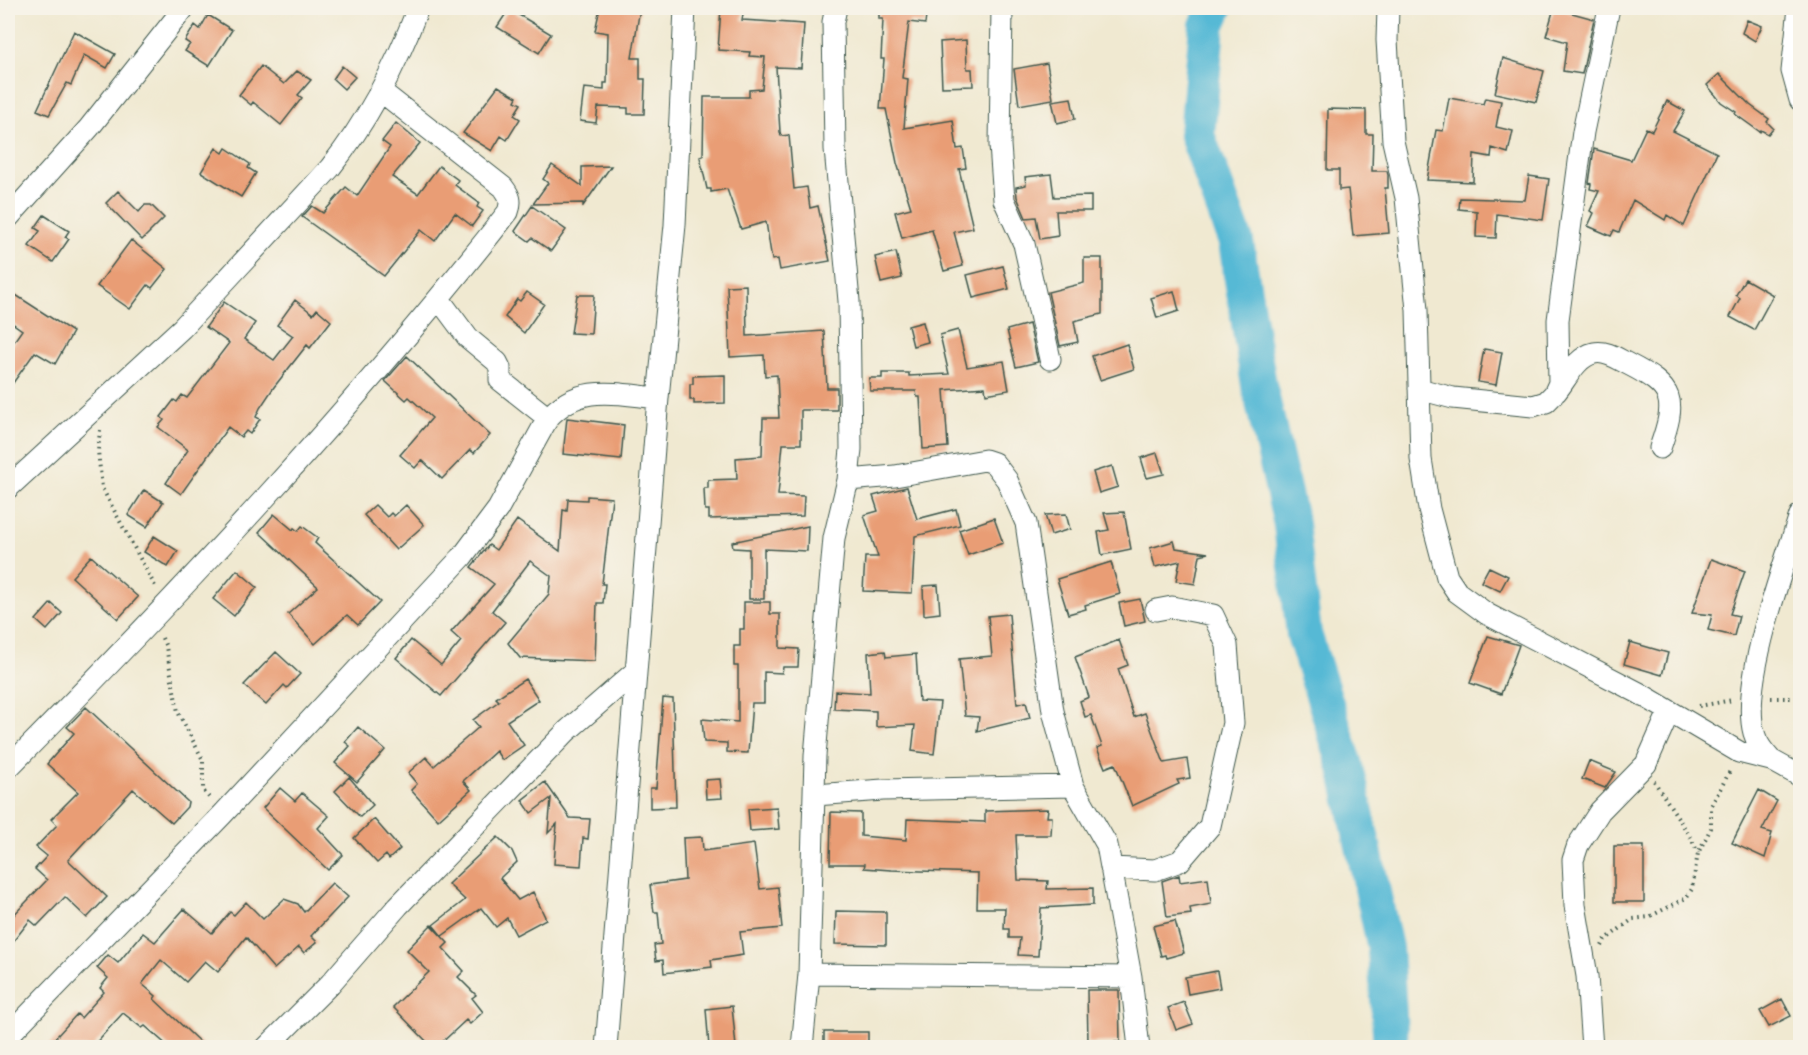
<svg xmlns="http://www.w3.org/2000/svg" width="1808" height="1055" font-family="Caveat,sans-serif">
<rect width="100%" height="100%" fill="#f7f3e8"/>
<filter id="ink" filterUnits="userSpaceOnUse"><feTurbulence type="fractalNoise" baseFrequency=".0167" numOctaves="2"/><feDisplacementMap in="SourceGraphic" scale="12" xChannelSelector="R" yChannelSelector="G"/><feConvolveMatrix kernelMatrix="1 2 1 2 8 2 1 2 1" color-interpolation-filters="sRGB"/></filter>
<filter id="wash" filterUnits="userSpaceOnUse"><feTurbulence type="fractalNoise" baseFrequency=".008" numOctaves="4" result="noise"/><feDisplacementMap in="SourceGraphic" scale="24" xChannelSelector="R" yChannelSelector="G"/><feGaussianBlur stdDeviation="1.35" result="paint"/><feColorMatrix in="noise" values="0 0 0 0 0 0 0 0 0 0 0 0 0 0 0 0 0 1.4 0 .05"/><feComposite in="paint" operator="in"/></filter>
<g filter="url(#wash)">
<rect width="100%" height="100%" fill="#f0e9d1"/>
<g fill="none" stroke-linecap="round" stroke-linejoin="round">
<path stroke="#56b9d5" stroke-width="36" d="M1215 8 1207 26 1197 135 1236 242 1259 385 1291 524 1304 634 1346 767 1385 948 1391 1048"/>
</g>
<g id="blocks">
<path fill="#e99d74" d="M600 8H640L632 58H640V79H645L644 114H628V108L598 107 596 123 580 121 584 88 604 90V83H607L608 33 595 31Z
M721 8H744L742 20 804 24 801 68 776 67 780 132 781 136 789 135 794 189 807 187 810 208 818 206 830 261 780 270 778 259 772 260 766 222 741 229 727 189 711 192V189H707L700 157 703 156 704 97H749V90L762 89 765 57 749 56 750 52 718 50Z
M879 8H927L925 24 909 22 902 78 908 79 904 128 953 120 957 149 963 148 966 168 959 169 973 228 954 232 963 266 944 271 932 230 902 238 895 212 911 208 897 163 886 109H880L884 59H881L883 19H879Z
M1554 8 1594 19 1582 74 1563 71 1567 42 1546 36Z
M509 9 551 34 539 53 497 27Z
M208 15 232 30 209 66 185 51 190 44 185 41 195 25 200 29Z
M1747 20 1762 26 1755 41 1742 33Z
M74 31 115 54 107 68 84 55 71 85 67 83 49 115 37 110Z
M966 40 967 69H972L973 86 942 87 940 42Z
M1503 58 1544 71 1536 102 1495 93Z
M1047 63 1053 99 1019 105 1014 69Z
M261 66 284 84 297 71 311 80 298 95 302 98 281 125 253 102 251 105 239 95Z
M342 66 355 77 344 89 333 79Z
M1719 74 1750 105 1769 119 1767 122 1773 128 1768 134 1761 130 1760 132 1735 114 1736 112 1721 102 1707 85Z
M498 86 517 97 515 101 521 104 514 115 520 119 507 140 501 136 492 151 463 133Z
M1071 98 1075 119 1057 123 1052 101Z
M1449 98 1483 104 1485 98 1501 101 1496 127 1513 131 1508 153 1492 148 1491 157 1474 154 1473 182 1427 180 1436 130 1443 131Z
M1667 101 1685 111 1673 131 1717 153 1684 226 1667 215 1665 220 1633 200 1619 232 1614 230 1611 236 1588 226 1594 213 1590 211 1599 191 1590 189 1591 184 1589 183 1594 149 1631 160 1646 128 1652 131Z
M1328 109 1366 110V134H1373L1372 171H1387L1388 175V188H1385L1389 233 1353 236 1348 189 1339 190V170H1327Z
M396 123 420 143 392 177 418 194 439 166 458 180 455 185 479 203 477 207 483 211 472 226 455 213 435 241 421 230 384 276 302 217 312 206 323 213 346 187 357 196 390 147 382 141Z
M216 148 223 153 226 148 250 164 248 168 256 173 241 197 201 172Z
M552 165 582 186V167L611 166 583 206V203L533 204 548 183 543 179Z
M1051 174 1054 197 1091 196V211H1056L1058 236 1040 239 1036 217 1026 218 1017 197 1016 187 1026 185 1025 177Z
M1529 176 1549 179 1543 220 1497 214 1496 238 1476 237 1477 211 1459 209 1460 198 1525 200Z
M118 191 139 212 145 205H151L164 218 142 240 106 203Z
M532 206 566 230 551 251 532 238 529 241 515 231Z
M44 215 69 231 65 237 69 239 53 262 29 246 40 231 35 228Z
M131 240 167 269 152 288 148 285 130 309 97 286Z
M896 252 902 278 881 283 875 257Z
M1084 258H1102V314L1074 321 1078 342 1060 346 1048 292 1084 283Z
M1003 266 1009 289 973 298 967 275Z
M1745 279 1773 295 1754 330 1730 317 1740 298 1736 295Z
M746 285 747 336 824 331 827 388H837V410H801V444H783L778 495 804 496 803 516 709 519V510H705L704 488H708V480L737 479 736 458 762 456 763 418H779L777 375 765 376 764 355 730 357 727 286Z
M8 290 73 332 55 364 35 352 8 390V350L22 330 8 320Z
M1174 291 1179 311 1157 318 1151 298Z
M527 292 544 304 524 333 505 317 517 299 520 301Z
M577 295H594L591 334 571 333Z
M295 300 313 314 317 309 331 321 310 348 307 345 274 387 260 408 256 417 260 419 250 434 246 431 241 437 228 427 181 494 166 483 188 450 158 427 164 420 161 417 174 400 177 402 182 395 187 398 229 343 206 327 224 302 255 323 244 339 274 360 293 336 277 325Z
M923 322 928 342 913 346 908 326Z
M1029 324 1038 362 1016 367 1007 330Z
M958 330 967 367 1004 361 1009 390 986 394 985 387 944 390 948 447 923 449 920 397H917L916 391H870L869 378H882V373H909V376L949 374 940 335Z
M1127 344 1134 369 1100 380 1092 356Z
M1484 349 1502 352 1496 385 1478 382Z
M407 356 490 435 474 453 470 450 442 479 422 460 415 468 400 455 432 418 409 397 406 400 385 381Z
M725 375V403L694 404V400H690V384H693V376Z
M567 418 624 425 621 460 563 454Z
M1157 453 1164 474 1147 478 1141 458Z
M1112 466 1118 487 1099 493 1093 472Z
M907 487 917 519 956 509 960 525 915 536 912 593 863 591 865 557H878L864 515 878 511 873 496Z
M144 490 163 502 147 527 128 515Z
M587 496 612 498 602 584H605L603 603H597L595 661 520 658 508 643 549 594 551 576 530 561 492 611 505 622 441 696 396 658 411 640 441 665 461 641 451 632 494 584 471 567 489 545 496 550 517 520 560 551 563 510 567 511 568 499 587 500Z
M375 505 387 517 391 513 394 516 406 505 424 525 396 550 364 515Z
M1124 512 1131 549 1102 555 1098 532 1109 530 1104 513Z
M274 514 293 530 294 528 298 531 302 526 318 538 315 543 380 602 358 625 347 615 315 644 288 614 318 587 259 532Z
M1066 514 1070 529 1051 535 1045 515Z
M994 518 1003 543 968 555 959 530Z
M808 526 807 551 764 549V599H749V549L733 548 732 542Z
M154 536 178 551 168 567 144 552Z
M1174 541 1176 548 1208 553 1200 555 1195 584 1176 581 1180 561 1155 567 1150 548Z
M91 556 138 597 118 619 72 577Z
M1711 559 1745 571 1730 614 1739 616 1734 636 1708 630 1712 615 1692 613Z
M1111 562 1120 594 1085 605 1086 609 1068 614 1057 579Z
M1489 567 1508 576 1500 591 1481 582Z
M237 570 257 587 234 616 213 599Z
M938 585 940 613 924 615 923 586Z
M1140 599 1145 621 1124 626 1119 603Z
M744 602H770V614H780V648L799 649 798 667H783L782 673 764 672V703H752L748 753 727 752V743L704 742 702 719 738 722V666H734V646H740V629H744Z
M51 603 62 613 47 630 36 620Z
M1009 614 1017 704 1026 702 1030 718 977 731 979 717 965 716 959 659 992 656 988 616Z
M1488 636 1519 645 1501 694 1470 683Z
M1119 640 1128 665 1118 669 1134 717 1145 713 1164 763 1187 759 1190 778 1177 780 1179 784 1132 806 1115 764 1105 768 1097 748 1102 746 1091 715 1085 717 1080 701 1089 697 1075 657Z
M1630 642 1668 653 1662 675 1624 664Z
M885 651 886 657 916 654 919 701 940 702 934 754 912 751 915 725 876 727V711L834 709 835 691 870 693 868 653Z
M276 652 300 674 287 688 284 685 266 705 244 685Z
M525 679 539 700 507 721 524 745 502 760 496 751 463 781 471 790 438 820 411 790 417 784 408 773 426 757 434 766 479 727 473 720 499 701 496 698Z
M663 698 673 699 676 807 650 808V788H656Z
M86 707 188 802 187 807 172 823 133 789 68 860 107 897 87 918 65 897 37 926 30 920 8 948V921L47 880 35 869 47 856 36 847 57 825 51 819 78 792 47 764 74 733 67 727Z
M358 727 385 750 357 782 335 763 350 746 345 742Z
M1589 761 1616 772 1605 788 1582 779Z
M349 777 373 805 360 817 335 791Z
M720 779 722 798 706 799 705 780Z
M545 782 570 818 590 819 588 839 583 838 581 866 554 864 557 824 548 833 551 798 531 813 522 800Z
M280 788 295 801 302 793 329 816 318 828 343 855 328 870 263 808Z
M1759 790 1777 801 1762 830 1772 833 1765 858 1732 843Z
M777 807 779 829 750 831 748 809Z
M1048 809 1047 817H1052L1051 835H1016L1018 880 1048 881 1047 889 1093 888V905L1041 908 1038 956 1018 955 1020 938H1009V929H1004L1005 908H977L978 873 891 870 864 868 865 864H830L831 812 861 813V836L906 840 907 819 985 822V811Z
M374 819 400 849 389 859 386 855 377 863 354 838Z
M498 837 512 851 517 862 500 878 518 900 533 892 546 919 516 935 507 918 496 927 481 908 442 936 433 925 465 900 448 884Z
M702 837 703 851 754 844 760 889 778 887 782 928 740 932 743 955 711 960 712 967 664 973 663 960 656 961 654 945 661 944 658 912H654L650 885 685 880 683 838Z
M1614 846H1644V902H1614Z
M1179 875 1180 882 1208 878 1211 904 1190 908 1191 914 1167 917 1162 881Z
M332 883 348 897 311 936 317 942 304 953 299 947 274 969 246 937 218 972 205 961 186 982 161 960 142 984 156 996 154 999 205 1047H169L145 1026 142 1028 123 1013 92 1047H47L77 1014 81 1018 104 992 100 988 108 978 97 968 108 955 118 963 143 933 155 942 184 909 212 933 230 912 234 915 246 902 263 919 284 899 298 904 304 912Z
M836 911 886 912V945L835 944Z
M1175 921 1184 953 1166 958 1165 955 1161 956 1153 926Z
M431 925 448 943 443 948 464 971 458 977 476 995 472 998 483 1012 470 1024 466 1020 437 1047H432L393 1007 429 972 407 950Z
M1217 971 1220 988 1188 994 1185 977Z
M1087 990H1119L1120 1042 1088 1043Z
M1782 999 1791 1016 1769 1027 1760 1011Z
M1184 1002 1193 1024 1176 1030 1168 1008Z
M732 1006 736 1047H709L706 1009Z
M824 1032H868V1047H824Z"/>
</g>
</g>
<g filter="url(#ink)">
<use href="#blocks" fill-opacity="0" stroke="#3e574c" stroke-width="1.5"/>
<g fill="none" stroke-linecap="round" stroke-linejoin="round">
<defs>
<path id="minor" d="M1002 8 1000 145 1004 200 1024 244 1050 359
M1388 8 1387 40 1393 141 1406 198 1417 310 1421 459 1429 509 1447 577 1457 592 1487 614 1639 693 1739 752 1771 760 1800 776
M1799 8 1792 71 1800 100
M8 218 89 128 184 8
M439 299 468 338 497 362 500 368V380L548 418
M1419 389 1453 398 1533 406 1546 402 1554 394 1559 383 1558 320 1583 132 1609 8
M1556 392C1567 379 1576 357 1594 353 1606 350 1618 359 1628 364 1675 388 1677 399 1660 448
M848 480 895 476 985 460 994 463 1007 480 1026 523 1053 711 1073 786 1107 845 1131 977 1139 1048
M8 488 182 328 330 168C369 119 396 66 418 8
M1771 760C1763 751 1757 744 1754 733 1740 683 1784 565 1800 515
M8 768C183 591 354 408 508 212 512 201 510 196 503 187L382 92
M815 795 883 790 1073 786
M1111 868 1155 870 1180 861 1210 826 1233 723 1227 645 1213 615 1172 607 1156 610
M809 974 1131 977
M8 1036 222 815 462 557 498 509 548 418C580 383 615 394 658 398
M266 1048 330 984 398 906 567 731 636 671
M606 1048 658 398 675 225 685 8
M802 1048 809 974 815 756 834 538 848 480 851 449 849 301 835 149 833 22 836 8
M1592 1048 1587 976 1575 905 1573 860 1578 845 1600 811 1646 764 1669 712"/>
</defs>
<use href="#minor" stroke="#3e574c" stroke-width="23"/>
<path stroke="#3e574c" stroke-width="4" stroke-dasharray="1.5 4.5" stroke-linecap="butt" d="M100 430 98 451 102 488 156 588
M162 638 166 647 178 712 203 760V790L211 800
M1771 698H1800
M1699 706 1733 700
M1654 781 1690 836 1698 853
M1602 946 1605 940 1633 919 1649 917 1686 898 1692 889 1698 853 1711 828V806L1731 769"/>
<use href="#minor" stroke="#fff" stroke-width="21"/>
</g>
</g>
<rect width="1808" height="1055" fill="none" stroke="#f7f3e8" stroke-width="30"/>
</svg>
